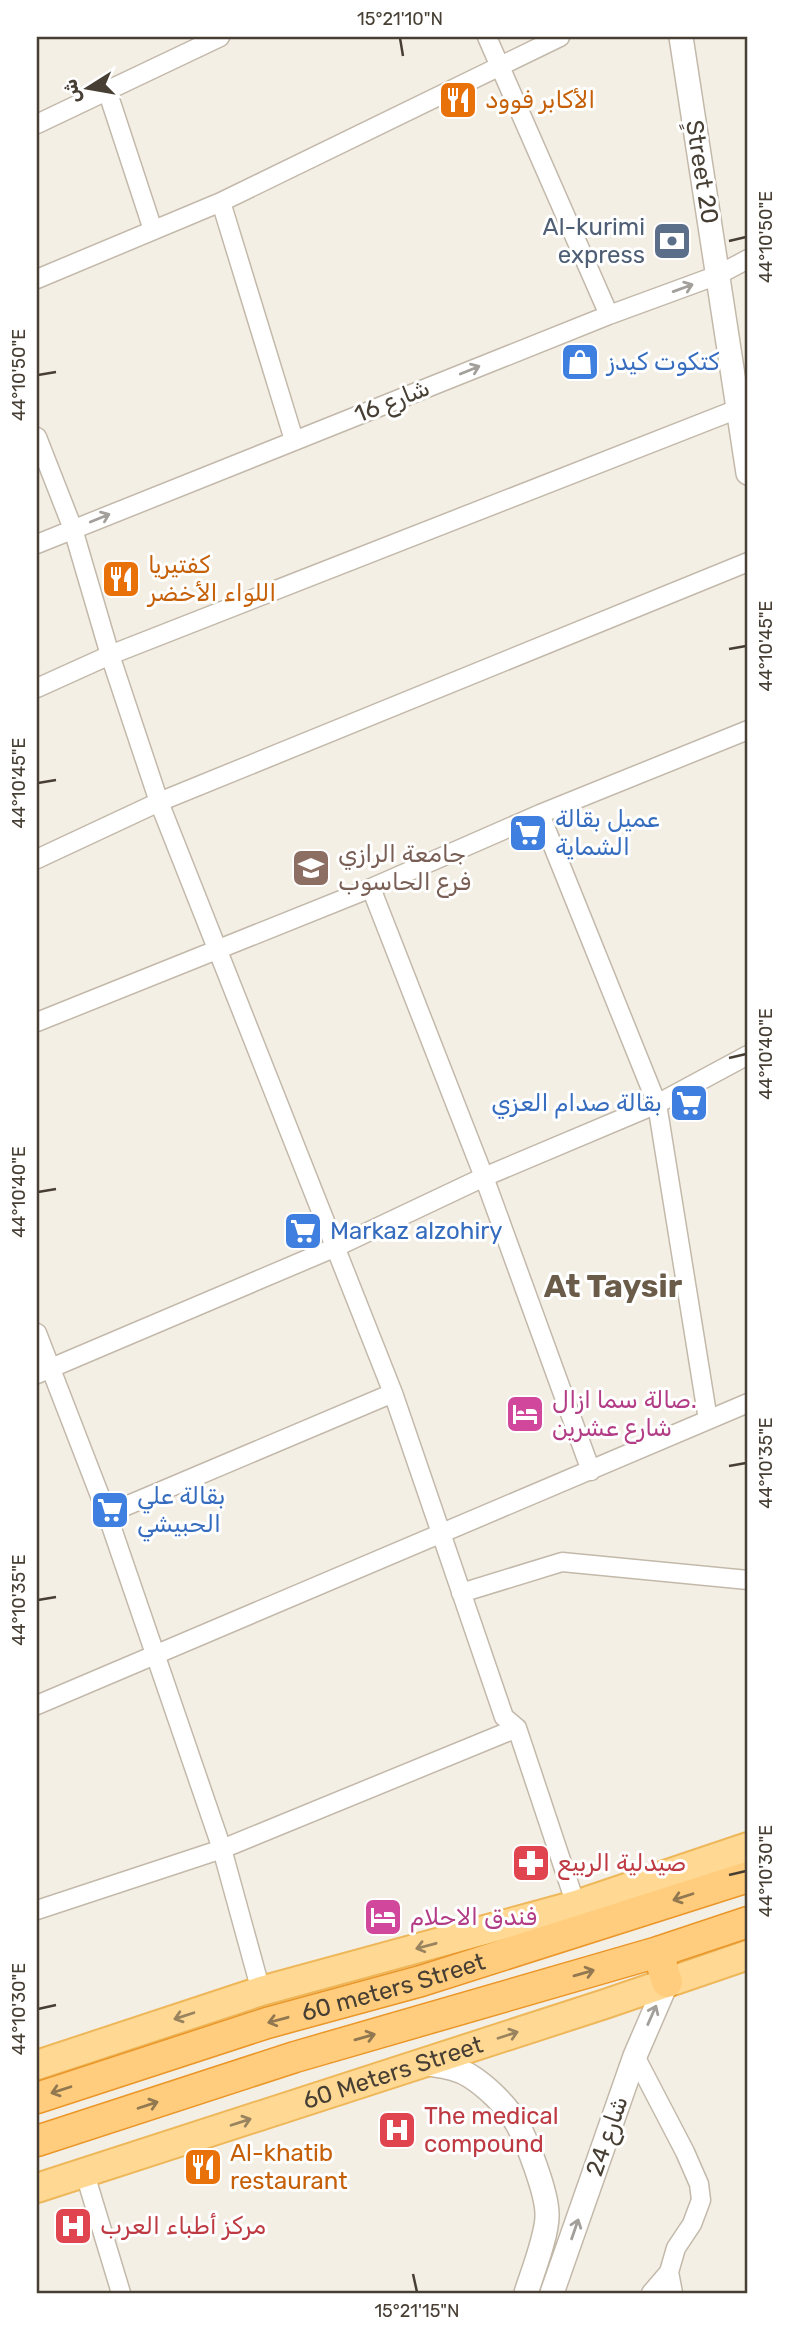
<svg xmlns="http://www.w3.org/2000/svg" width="785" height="2330" font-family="Rubik,'Noto Sans Arabic',sans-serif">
<rect width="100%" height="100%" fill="#f4efe5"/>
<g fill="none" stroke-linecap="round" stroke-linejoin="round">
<defs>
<path id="minor" d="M487 37 609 315
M107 90 153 230
M37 124 220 37
M221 202 294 440
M37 279 221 202 560 37
M37 437 73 529 110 655 159 802 393 1393 504 1717 517 1728 576 1905
M37 544 609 315 718 275 748 259
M37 688 110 655 748 405
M540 814 657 1104 708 1420
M37 859 159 802 748 562
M371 888 484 1177 591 1471
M37 1022 371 888 540 814 748 730
M37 1333 107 1514 222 1849 261 1991
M37 1374 336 1247 484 1177 657 1104 748 1055
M107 1514 393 1393
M461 1593 562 1562 748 1580
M37 1705 748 1403
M37 1910 222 1849 517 1728
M635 2056 685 2152 699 2184 701 2200 692 2224 676 2248 669 2272 651 2293
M85 2174 121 2293
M669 2272 673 2293"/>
<path id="tertiary" d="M681 37 748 473
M423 2063C439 2066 456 2067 470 2076 486 2086 506 2105 516 2122 527 2140 547 2193 547 2214 548 2233 532 2274 526 2293
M552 2293 635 2056 667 1982"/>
<g id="primary">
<path d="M37 2065 261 1991 576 1905 748 1847"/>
<path id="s1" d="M37 2188 605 2004 748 1955"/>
</g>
<g id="trunk">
<path d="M658 1952 667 1982"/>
<path id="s2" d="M37 2098 267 2023 421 1981 748 1877"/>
<path d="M37 2141 295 2057 658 1952 748 1922"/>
</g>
</defs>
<use href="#minor" stroke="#c3b9aa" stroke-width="21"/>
<use href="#tertiary" stroke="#c3b9aa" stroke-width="26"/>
<use href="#primary" stroke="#eeb75a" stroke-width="32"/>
<use href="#trunk" stroke="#ea9629" stroke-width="33"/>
<use href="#minor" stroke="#fff" stroke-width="18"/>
<use href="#tertiary" stroke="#fff" stroke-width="23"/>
<use href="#primary" stroke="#ffd994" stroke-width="28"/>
<use href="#trunk" stroke="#ffcd7d" stroke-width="30"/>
</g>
<defs><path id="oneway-shaft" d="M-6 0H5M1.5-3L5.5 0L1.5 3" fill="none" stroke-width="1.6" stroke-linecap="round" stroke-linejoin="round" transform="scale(1.75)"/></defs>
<g stroke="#a39f9a">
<use href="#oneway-shaft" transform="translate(683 288) rotate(-20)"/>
<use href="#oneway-shaft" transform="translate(470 370) rotate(-22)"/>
<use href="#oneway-shaft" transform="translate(100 518) rotate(-22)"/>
<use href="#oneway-shaft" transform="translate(652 2015) rotate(-66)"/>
<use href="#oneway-shaft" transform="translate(575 2229) rotate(-71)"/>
</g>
<g stroke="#917851">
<use href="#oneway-shaft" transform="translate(683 1897) rotate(162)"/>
<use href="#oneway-shaft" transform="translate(584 1973) rotate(-16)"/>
<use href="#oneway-shaft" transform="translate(278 2020) rotate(165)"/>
<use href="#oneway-shaft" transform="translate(365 2037) rotate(-16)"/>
<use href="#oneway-shaft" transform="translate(61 2090) rotate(162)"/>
<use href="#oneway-shaft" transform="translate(148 2105) rotate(-18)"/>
</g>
<g stroke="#9a845f">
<use href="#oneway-shaft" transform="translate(426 1946) rotate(165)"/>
<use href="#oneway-shaft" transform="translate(184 2016) rotate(162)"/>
<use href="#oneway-shaft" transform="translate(508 2035) rotate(-18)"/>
<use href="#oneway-shaft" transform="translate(241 2122) rotate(-18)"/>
</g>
<path fill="none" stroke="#473f34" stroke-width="2.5" d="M400 38 403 56M729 241 746 237M38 375 56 372M729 649 746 646M38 783 56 780M729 1058 746 1054M38 1192 56 1189M729 1466 746 1463M38 1600 56 1597M729 1875 746 1871M38 2009 56 2005M413 2274 417 2292"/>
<defs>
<symbol id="restaurant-square" viewBox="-11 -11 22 22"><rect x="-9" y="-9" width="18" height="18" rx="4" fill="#e8710a" stroke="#fff"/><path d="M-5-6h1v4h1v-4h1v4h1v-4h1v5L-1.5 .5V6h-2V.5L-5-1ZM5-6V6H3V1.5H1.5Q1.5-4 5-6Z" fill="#fff"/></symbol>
<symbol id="bank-square" viewBox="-11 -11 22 22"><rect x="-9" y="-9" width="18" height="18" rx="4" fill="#5c6f8a" stroke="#fff"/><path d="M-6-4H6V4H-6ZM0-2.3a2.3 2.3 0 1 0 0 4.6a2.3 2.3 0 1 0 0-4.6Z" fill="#fff"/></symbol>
<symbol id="shop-square" viewBox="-11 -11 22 22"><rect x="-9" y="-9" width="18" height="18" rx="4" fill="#3f7fe0" stroke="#fff"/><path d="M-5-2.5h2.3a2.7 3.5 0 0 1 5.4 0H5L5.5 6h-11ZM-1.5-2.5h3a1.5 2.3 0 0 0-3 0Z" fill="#fff"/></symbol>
<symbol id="supermarket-square" viewBox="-11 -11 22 22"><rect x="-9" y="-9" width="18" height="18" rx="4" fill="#3f7fe0" stroke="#fff"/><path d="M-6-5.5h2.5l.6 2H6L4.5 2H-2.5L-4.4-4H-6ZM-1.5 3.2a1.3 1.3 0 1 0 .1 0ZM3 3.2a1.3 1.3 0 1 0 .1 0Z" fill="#fff"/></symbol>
<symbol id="university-square" viewBox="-11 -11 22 22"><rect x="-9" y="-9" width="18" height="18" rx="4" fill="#8d6e63" stroke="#fff"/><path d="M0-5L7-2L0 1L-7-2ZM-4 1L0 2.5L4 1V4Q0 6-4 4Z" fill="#fff"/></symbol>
<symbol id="hotel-square" viewBox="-11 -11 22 22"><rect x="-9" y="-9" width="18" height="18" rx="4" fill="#d1479c" stroke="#fff"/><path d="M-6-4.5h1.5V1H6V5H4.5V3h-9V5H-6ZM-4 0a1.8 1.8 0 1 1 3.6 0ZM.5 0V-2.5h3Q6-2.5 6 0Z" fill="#fff"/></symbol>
<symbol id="pharmacy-square" viewBox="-11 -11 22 22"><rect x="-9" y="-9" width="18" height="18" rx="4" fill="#e0444e" stroke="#fff"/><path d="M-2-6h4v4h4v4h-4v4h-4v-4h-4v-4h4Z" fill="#fff"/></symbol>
<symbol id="hospital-square" viewBox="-11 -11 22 22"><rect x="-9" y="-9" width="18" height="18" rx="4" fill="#e0444e" stroke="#fff"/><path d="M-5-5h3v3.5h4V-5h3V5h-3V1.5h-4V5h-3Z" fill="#fff"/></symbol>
</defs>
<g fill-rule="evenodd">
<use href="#restaurant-square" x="436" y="78" width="44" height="44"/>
<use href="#bank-square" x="650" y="219" width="44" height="44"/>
<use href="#shop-square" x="558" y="340" width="44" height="44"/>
<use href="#restaurant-square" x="99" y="557" width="44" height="44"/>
<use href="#supermarket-square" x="506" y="811" width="44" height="44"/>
<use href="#university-square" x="289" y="846" width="44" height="44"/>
<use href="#supermarket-square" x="667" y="1081" width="44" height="44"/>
<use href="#supermarket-square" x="281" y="1209" width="44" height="44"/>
<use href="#hotel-square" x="503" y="1392" width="44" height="44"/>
<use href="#supermarket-square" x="88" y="1488" width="44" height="44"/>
<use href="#pharmacy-square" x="509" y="1841" width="44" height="44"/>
<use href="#hotel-square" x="361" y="1895" width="44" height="44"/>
<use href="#hospital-square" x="375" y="2108" width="44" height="44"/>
<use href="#restaurant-square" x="181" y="2145" width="44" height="44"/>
<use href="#hospital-square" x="51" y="2204" width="44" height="44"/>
</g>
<g text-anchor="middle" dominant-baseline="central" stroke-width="6" stroke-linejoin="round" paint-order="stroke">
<g font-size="24" fill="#c56008" stroke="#fff" text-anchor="start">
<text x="485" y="100">الأكابر فوود</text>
<text x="148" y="565">كفتيريا<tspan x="148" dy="28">اللواء الأخضر</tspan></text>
<text x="230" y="2153">Al-khatib<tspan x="230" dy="28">restaurant</tspan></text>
</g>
<g font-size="24" fill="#473f34" stroke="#fff">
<text transform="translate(702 172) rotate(81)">ٍStreet 20</text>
<text transform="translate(392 401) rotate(-22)">شارع 16</text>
<text stroke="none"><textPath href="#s2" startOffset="373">60 meters Street</textPath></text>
<text stroke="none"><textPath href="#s1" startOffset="374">60 Meters Street</textPath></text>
<text transform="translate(607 2136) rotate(-71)">شارع 24</text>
</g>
<g font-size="24" fill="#4e5e75" stroke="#fff" text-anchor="end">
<text x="645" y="227">Al-kurimi<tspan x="645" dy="28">express</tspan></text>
</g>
<g font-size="24" fill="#366cbe" stroke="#fff" text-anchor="start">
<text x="607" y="362">كتكوت كيدز</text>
<text x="555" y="819">عميل بقالة<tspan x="555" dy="28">الشماية</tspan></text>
<text x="662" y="1103" text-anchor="end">بقالة صدام العزي</text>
<text x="330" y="1231">Markaz alzohiry</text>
<text x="137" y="1496">بقالة علي<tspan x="137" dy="28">الحبيشي</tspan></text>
</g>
<g font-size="24" fill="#785e54" stroke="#fff" text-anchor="start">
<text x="338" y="854">جامعة الرازي<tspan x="338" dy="28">فرع الحاسوب</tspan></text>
</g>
<g font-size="24" fill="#b23c85" stroke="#fff" text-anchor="start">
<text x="552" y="1400">صالة سما ازال.<tspan x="552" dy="28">شارع عشرين</tspan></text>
<text x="410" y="1917">فندق الاحلام</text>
</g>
<g font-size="24" fill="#be3a42" stroke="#fff" text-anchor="start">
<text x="558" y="1863">صيدلية الربيع</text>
<text x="424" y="2116">The medical<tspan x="424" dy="28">compound</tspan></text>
<text x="100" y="2226">مركز أطباء العرب</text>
</g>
<g font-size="32" font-weight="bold" fill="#6b5c4a" stroke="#fff">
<text x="613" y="1286">At Taysir</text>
</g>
</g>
<rect width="785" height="2330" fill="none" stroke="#ffffff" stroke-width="77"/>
<g transform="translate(88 88) rotate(259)" stroke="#ffffff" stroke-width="5" paint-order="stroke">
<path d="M0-5L12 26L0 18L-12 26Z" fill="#473f34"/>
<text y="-10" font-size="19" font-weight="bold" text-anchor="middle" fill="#473f34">ش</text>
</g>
<rect x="38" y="38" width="708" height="2254" fill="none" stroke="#473f34" stroke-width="2.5"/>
<g font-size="18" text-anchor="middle" fill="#473f34">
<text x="400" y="25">15°21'10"N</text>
<text transform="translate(766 237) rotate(-90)" y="6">44°10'50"E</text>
<text transform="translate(19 375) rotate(-90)" y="6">44°10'50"E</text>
<text transform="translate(766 646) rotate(-90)" y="6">44°10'45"E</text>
<text transform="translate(19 783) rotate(-90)" y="6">44°10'45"E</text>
<text transform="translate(766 1054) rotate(-90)" y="6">44°10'40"E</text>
<text transform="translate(19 1192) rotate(-90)" y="6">44°10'40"E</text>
<text transform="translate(766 1463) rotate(-90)" y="6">44°10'35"E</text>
<text transform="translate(19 1600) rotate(-90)" y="6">44°10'35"E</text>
<text transform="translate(766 1871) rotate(-90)" y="6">44°10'30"E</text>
<text transform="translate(19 2009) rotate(-90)" y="6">44°10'30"E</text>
<text x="417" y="2317">15°21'15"N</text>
</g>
</svg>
